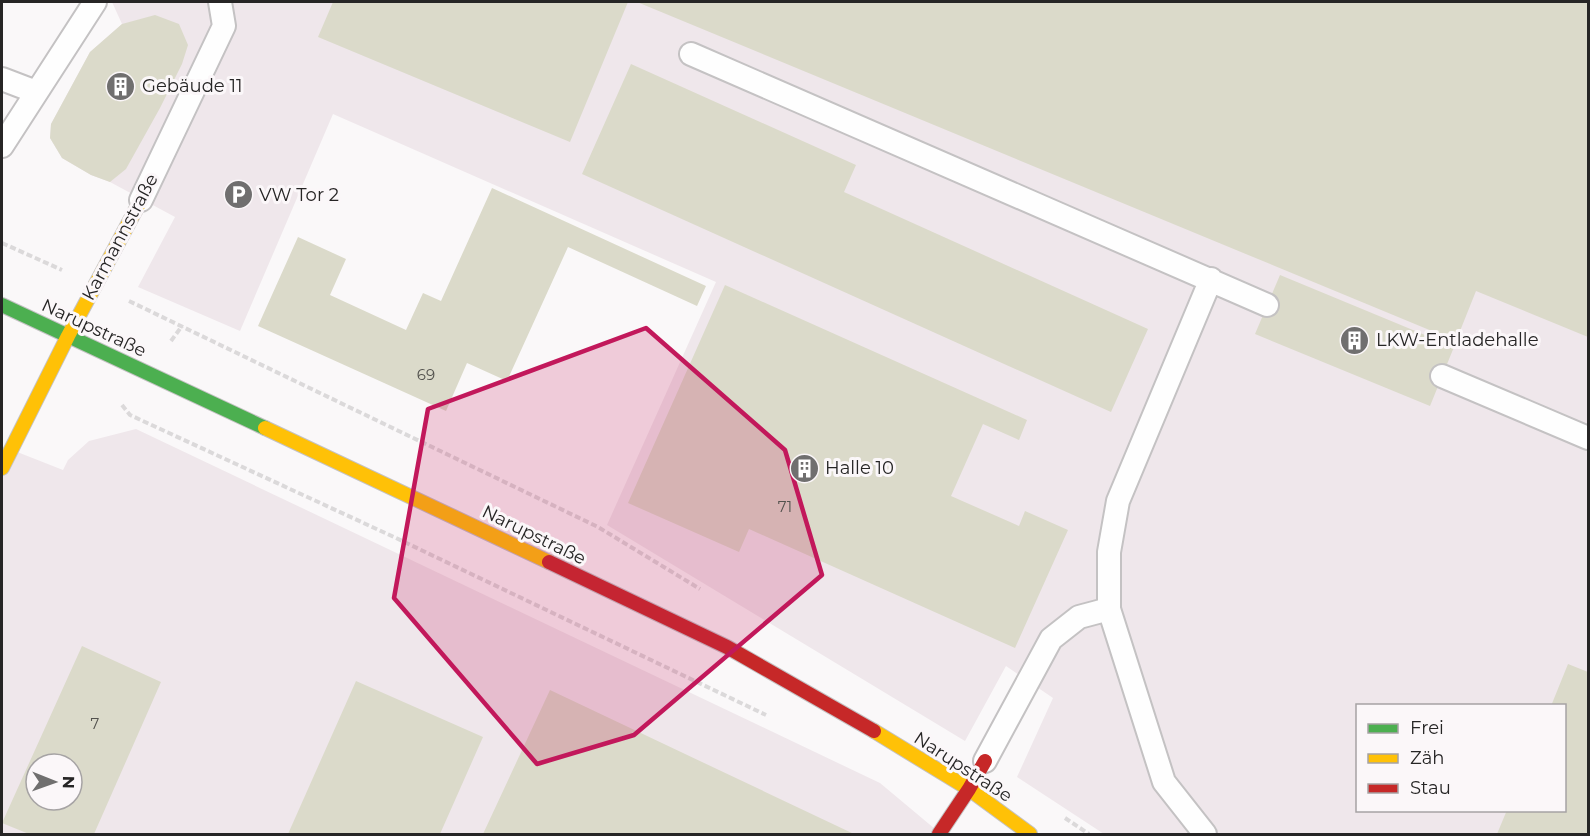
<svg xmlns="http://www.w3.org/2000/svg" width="1590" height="836" font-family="Montserrat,sans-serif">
<rect width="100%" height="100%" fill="#faf8f9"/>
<path fill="#efe7eb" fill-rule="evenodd" d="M112 2H1588V834H1104L1017 777 1053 698 1006 666 965 741 607 525 716 282 333 114 240 331 138 287 175 217 110 182 91 175 62 158 50 138 51 124 90 52 122 24ZM1358 706H1564V810H1358Z
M136 429 880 783 941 834H2V446L63 470 68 460 89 441ZM36 764H72V800H36Z"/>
<path fill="#dbdaca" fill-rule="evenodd" d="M333 2H628L570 142 318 37Z
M637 2H1588V337L1476 291 1456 341Z
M155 15 179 24 188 45 182 64 160 108 126 169 110 182 91 175 62 158 50 138 51 124 90 52 122 24Z
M631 64 856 165 844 192 1148 329 1111 412 582 174Z
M492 188 706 286 697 306 568 247 507 381 467 363 446 411 258 326 298 237 346 259 330 295 406 330 423 293 441 301Z
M1280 275 1454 347 1430 406 1255 334Z
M725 285 1027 420 1019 440 983 424 951 496 1019 526 1025 511 1068 530 1015 648 749 529 739 552 628 503Z
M82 646 161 682 94 834H29L2 823ZM36 764H72V800H36Z
M1568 664 1588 672V834H1497L1507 810H1564V706H1551Z
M356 681 483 737 440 834H288Z
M550 690 854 834H483Z"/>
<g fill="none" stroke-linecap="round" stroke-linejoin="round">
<defs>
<path id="lane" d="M691 54 1267 305
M2 79 36 92
M2 146 95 2
M141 200 224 26 220 2
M1442 376 1588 438
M985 761 1051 639 1079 617 1109 609
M1205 834 1164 782 1109 609V552L1118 501 1211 279"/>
<path id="fast" d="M2 305 265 428"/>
<path id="slow" d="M265 428 549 562
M2 468 68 336 141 200
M874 731 969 789 1030 834"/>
<path id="jam" d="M549 562 727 647 874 731
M939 834 969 789 985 761"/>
</defs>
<use href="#lane" stroke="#c4c2c3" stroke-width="26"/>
<use href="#fast" stroke="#c4c2c3" stroke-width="16"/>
<use href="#slow" stroke="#c4c2c3" stroke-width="16"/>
<use href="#jam" stroke="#c4c2c3" stroke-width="16"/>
<path stroke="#dbd9da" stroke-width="4" stroke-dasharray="6 3" stroke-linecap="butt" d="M2 243 62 270
M129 301 598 527 700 589
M171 341 182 326
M122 405 130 415 396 538 766 715
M1065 818 1089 834"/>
<use href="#lane" stroke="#fefefe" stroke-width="22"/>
<use href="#fast" stroke="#4caf50" stroke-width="14"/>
<use href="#slow" stroke="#ffc107" stroke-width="14"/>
<use href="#jam" stroke="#c62828" stroke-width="14"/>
</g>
<path fill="#c2185b" fill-opacity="0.2" stroke="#c2185b" stroke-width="4.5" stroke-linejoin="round" d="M646 328 785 450 822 575 634 735 537 764 394 598 428 409Z"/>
<defs>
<symbol id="building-disc" viewBox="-11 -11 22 22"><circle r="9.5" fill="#706f6f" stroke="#fbf7f9"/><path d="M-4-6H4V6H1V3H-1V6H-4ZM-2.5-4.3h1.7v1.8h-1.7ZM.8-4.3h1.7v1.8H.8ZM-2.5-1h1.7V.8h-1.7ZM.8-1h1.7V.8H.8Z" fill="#fff"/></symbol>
<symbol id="parking-disc" viewBox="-11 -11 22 22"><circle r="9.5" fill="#706f6f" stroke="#fbf7f9"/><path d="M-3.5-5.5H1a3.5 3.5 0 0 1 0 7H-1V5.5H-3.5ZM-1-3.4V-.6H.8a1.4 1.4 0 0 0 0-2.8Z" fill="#fff"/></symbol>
</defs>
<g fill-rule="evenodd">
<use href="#building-disc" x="104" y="70" width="33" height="33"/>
<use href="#parking-disc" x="222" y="178" width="33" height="33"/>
<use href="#building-disc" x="1338" y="324" width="33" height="33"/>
<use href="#building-disc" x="788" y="452" width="33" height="33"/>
</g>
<g text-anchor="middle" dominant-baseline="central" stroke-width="6" stroke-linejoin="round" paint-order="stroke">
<g font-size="15" fill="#53524e">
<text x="426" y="374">69</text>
<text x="785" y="506">71</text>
<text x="95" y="723">7</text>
</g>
<g font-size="18" fill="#262525" stroke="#fbf7f9" text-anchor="start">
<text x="142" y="86">Gebäude 11</text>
<text x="259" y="195">VW Tor 2</text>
<text x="1376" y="340">LKW-Entladehalle</text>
<text x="825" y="468">Halle 10</text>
</g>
<g font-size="18" fill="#262525" stroke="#fbf7f9">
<text transform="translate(120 237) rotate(-62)">Karmannstraße</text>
<text transform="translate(94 328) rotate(25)">Narupstraße</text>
<text transform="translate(534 535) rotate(26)">Narupstraße</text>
<text transform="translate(963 767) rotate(33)">Narupstraße</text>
</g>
</g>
<rect width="1590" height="836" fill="none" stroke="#262525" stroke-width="6"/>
<rect x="1356" y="704" width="210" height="108" fill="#fbf7f9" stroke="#a6a3a4" stroke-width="1.5"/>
<rect x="1368" y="724" width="30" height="9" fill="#4caf50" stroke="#a6a3a4" stroke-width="1.5"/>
<text x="1410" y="734" font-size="18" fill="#262525">Frei</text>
<rect x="1368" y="754" width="30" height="9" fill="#ffc107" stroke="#a6a3a4" stroke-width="1.5"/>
<text x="1410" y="764" font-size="18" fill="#262525">Zäh</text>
<rect x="1368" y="784" width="30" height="9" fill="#c62828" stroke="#a6a3a4" stroke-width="1.5"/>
<text x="1410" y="794" font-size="18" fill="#262525">Stau</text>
<g transform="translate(54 782) rotate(91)"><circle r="28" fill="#fbf7f9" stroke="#a6a3a4" stroke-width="1.5"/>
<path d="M0-4.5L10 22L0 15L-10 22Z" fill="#706f6f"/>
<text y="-9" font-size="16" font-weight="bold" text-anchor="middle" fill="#262525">N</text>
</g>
</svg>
